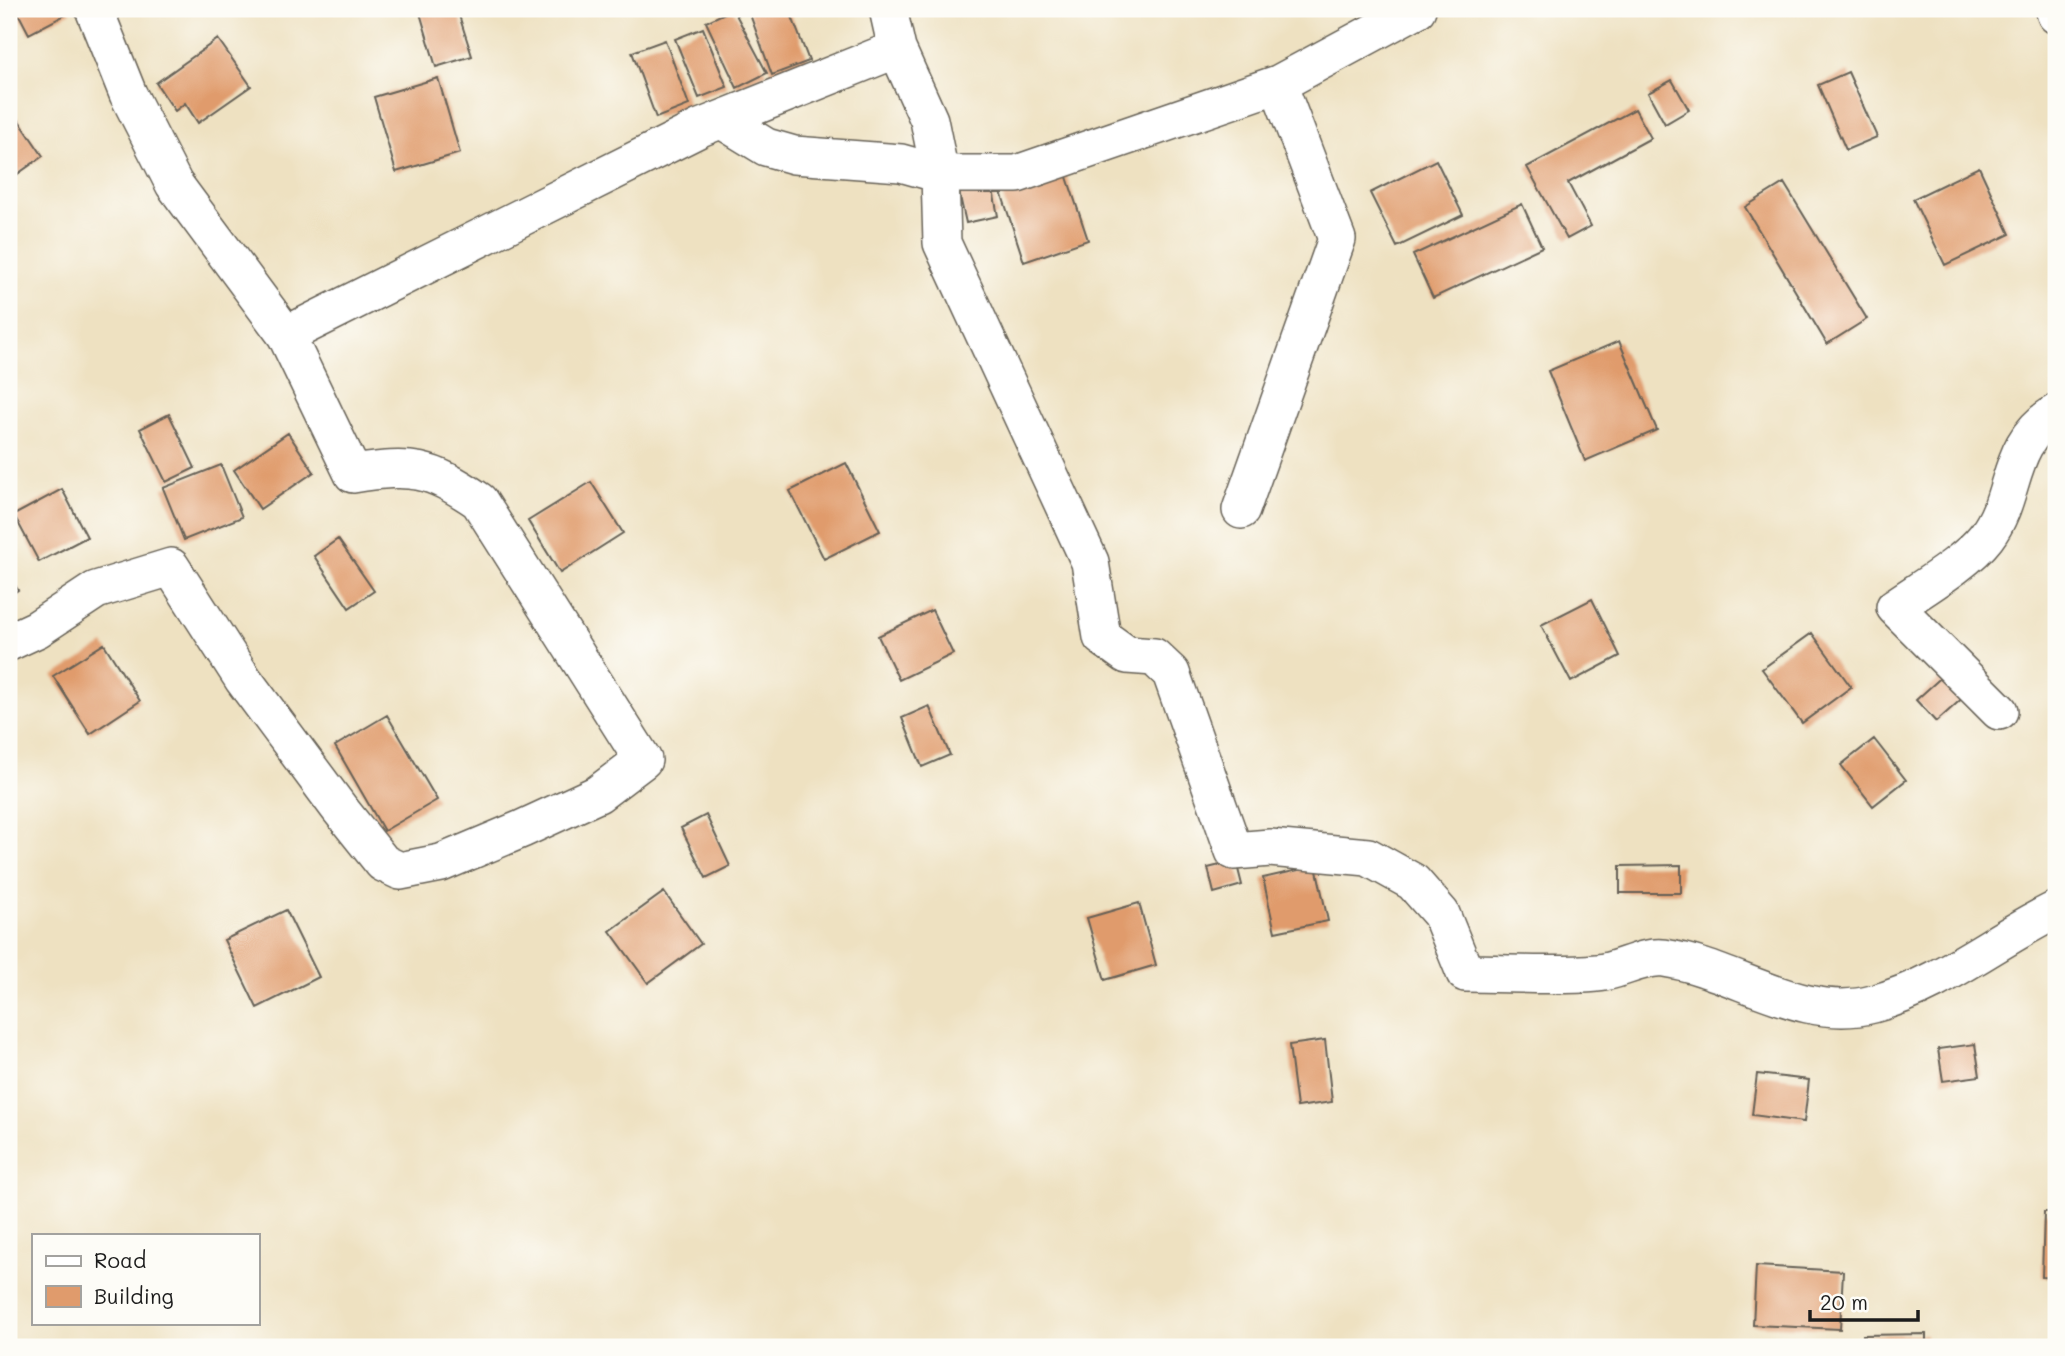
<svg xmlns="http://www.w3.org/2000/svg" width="2065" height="1356" font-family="Mali,sans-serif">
<rect width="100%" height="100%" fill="#fdfcf7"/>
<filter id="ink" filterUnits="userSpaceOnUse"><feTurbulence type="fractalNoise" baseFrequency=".0143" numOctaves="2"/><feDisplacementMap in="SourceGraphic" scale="14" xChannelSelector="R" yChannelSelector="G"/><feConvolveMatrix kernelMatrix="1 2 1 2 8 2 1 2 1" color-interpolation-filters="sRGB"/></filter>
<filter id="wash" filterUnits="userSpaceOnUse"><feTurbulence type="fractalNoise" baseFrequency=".00686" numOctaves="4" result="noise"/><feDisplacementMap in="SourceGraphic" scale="28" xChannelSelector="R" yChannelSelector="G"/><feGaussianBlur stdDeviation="1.57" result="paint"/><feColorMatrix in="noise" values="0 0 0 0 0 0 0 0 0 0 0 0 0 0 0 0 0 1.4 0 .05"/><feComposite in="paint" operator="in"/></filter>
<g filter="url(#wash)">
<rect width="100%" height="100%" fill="#eee1c1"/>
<g id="blocks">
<path fill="#e09b6c" d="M16 9H69L71 12 29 34Z
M434 9H457L472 56 436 67 420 13Z
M733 9 767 73 737 88 706 22Z
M748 9H789L809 61 772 75Z
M703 28 727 87 699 98 675 39Z
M218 39 251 86 198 123 185 103 175 111 156 83Z
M665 40 689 105 656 118 632 52Z
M1848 72 1877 137 1846 150 1818 85Z
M438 78 460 153 396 172 374 97Z
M1672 80 1689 110 1665 124 1648 93Z
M9 106 43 156 9 180Z
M1635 109 1651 138 1568 183 1591 226 1567 239 1527 167Z
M1436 160 1463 215 1397 247 1370 193Z
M1979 167 2010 234 1945 265 1913 199Z
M1065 171 1088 240 1024 262 1001 192Z
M1784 183 1867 319 1827 344 1745 207Z
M992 185 998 216 966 223 959 192Z
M1522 204 1542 247 1433 298 1413 255Z
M1619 341 1657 430 1585 461 1548 371Z
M169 414 195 468 166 482 140 429Z
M288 433 314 472 260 509 234 470Z
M846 463 880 531 824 559 790 491Z
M221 465 242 517 184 540 163 488Z
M591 482 623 533 560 573 528 521Z
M62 489 87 537 39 562 14 515Z
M338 539 374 591 349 608 314 556Z
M9 576 18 590 9 596Z
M1592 599 1620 656 1571 682 1541 625Z
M932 610 953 654 899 680 878 636Z
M1812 633 1851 687 1802 723 1762 669Z
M104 644 140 701 90 734 53 676Z
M1946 673 1966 695 1936 722 1916 700Z
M929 706 950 755 922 767 902 718Z
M387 715 437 800 384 831 335 746Z
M1874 739 1906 780 1873 806 1841 765Z
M706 815 730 866 706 878 681 828Z
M1236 861 1242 885 1214 893 1208 868Z
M1681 865V893H1620V866Z
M1316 866 1328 921 1275 932 1263 878Z
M664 892 701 944 648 983 610 931Z
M1139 903 1156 965 1105 980 1087 918Z
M286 910 319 977 257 1008 224 940Z
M1325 1040 1332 1102 1297 1107 1289 1045Z
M1975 1044 1980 1076 1943 1081 1938 1049Z
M1757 1074 1809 1080 1804 1122 1752 1115Z
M2044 1212H2056V1278L2042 1277Z
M1756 1266 1843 1271 1840 1329 1753 1325Z
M1926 1334V1347H1863V1335Z"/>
</g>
</g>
<g filter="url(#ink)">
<use href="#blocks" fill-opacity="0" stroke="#666156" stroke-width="2"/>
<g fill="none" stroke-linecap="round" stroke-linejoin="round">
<defs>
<path id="minor" d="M888 9 897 49 929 120 940 174 942 243 1090 562 1102 637 1127 655 1154 657 1171 673 1234 851 1270 848 1368 857 1413 882 1441 914 1465 973C1508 973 1554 977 1597 973 1618 972 1643 955 1664 958 1734 968 1801 1023 1873 1004 1941 986 1994 940 2056 910
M2054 9 2056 15
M722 120 766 147 794 155 901 163 940 174H1017L1278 84 1417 9
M286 335 700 128 897 49
M1241 510 1337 239 1278 84
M9 642 37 629 96 590 171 567 243 679 339 808 383 863 400 871 441 863 522 829 598 794 643 760 479 501C429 467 412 465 353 474L286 335 174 184 128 94 94 9
M1999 711 1895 607C1922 588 1966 563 1986 537 2018 495 2004 445 2056 413"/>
</defs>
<use href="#minor" stroke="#666156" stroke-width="40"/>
<use href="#minor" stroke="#fff" stroke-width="37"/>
</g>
</g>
<rect width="2065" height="1356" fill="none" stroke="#fdfcf7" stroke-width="35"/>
<rect x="32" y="1234" width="228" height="91" fill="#fdfcf7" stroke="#a3a29f" stroke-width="2"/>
<rect x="46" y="1256" width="35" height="10" fill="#ffffff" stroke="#a3a29f" stroke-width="2"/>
<text x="94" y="1268" font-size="21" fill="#1c1c1c">Road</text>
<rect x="46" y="1286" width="35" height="21" fill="#e09b6c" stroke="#a3a29f" stroke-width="2"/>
<text x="94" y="1304" font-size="21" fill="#1c1c1c">Building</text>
<path d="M1810 1310v10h108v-10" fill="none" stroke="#1c1c1c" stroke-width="3.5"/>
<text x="1820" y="1310" font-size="21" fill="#1c1c1c" stroke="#fdfcf7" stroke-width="5" paint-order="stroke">20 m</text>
</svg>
